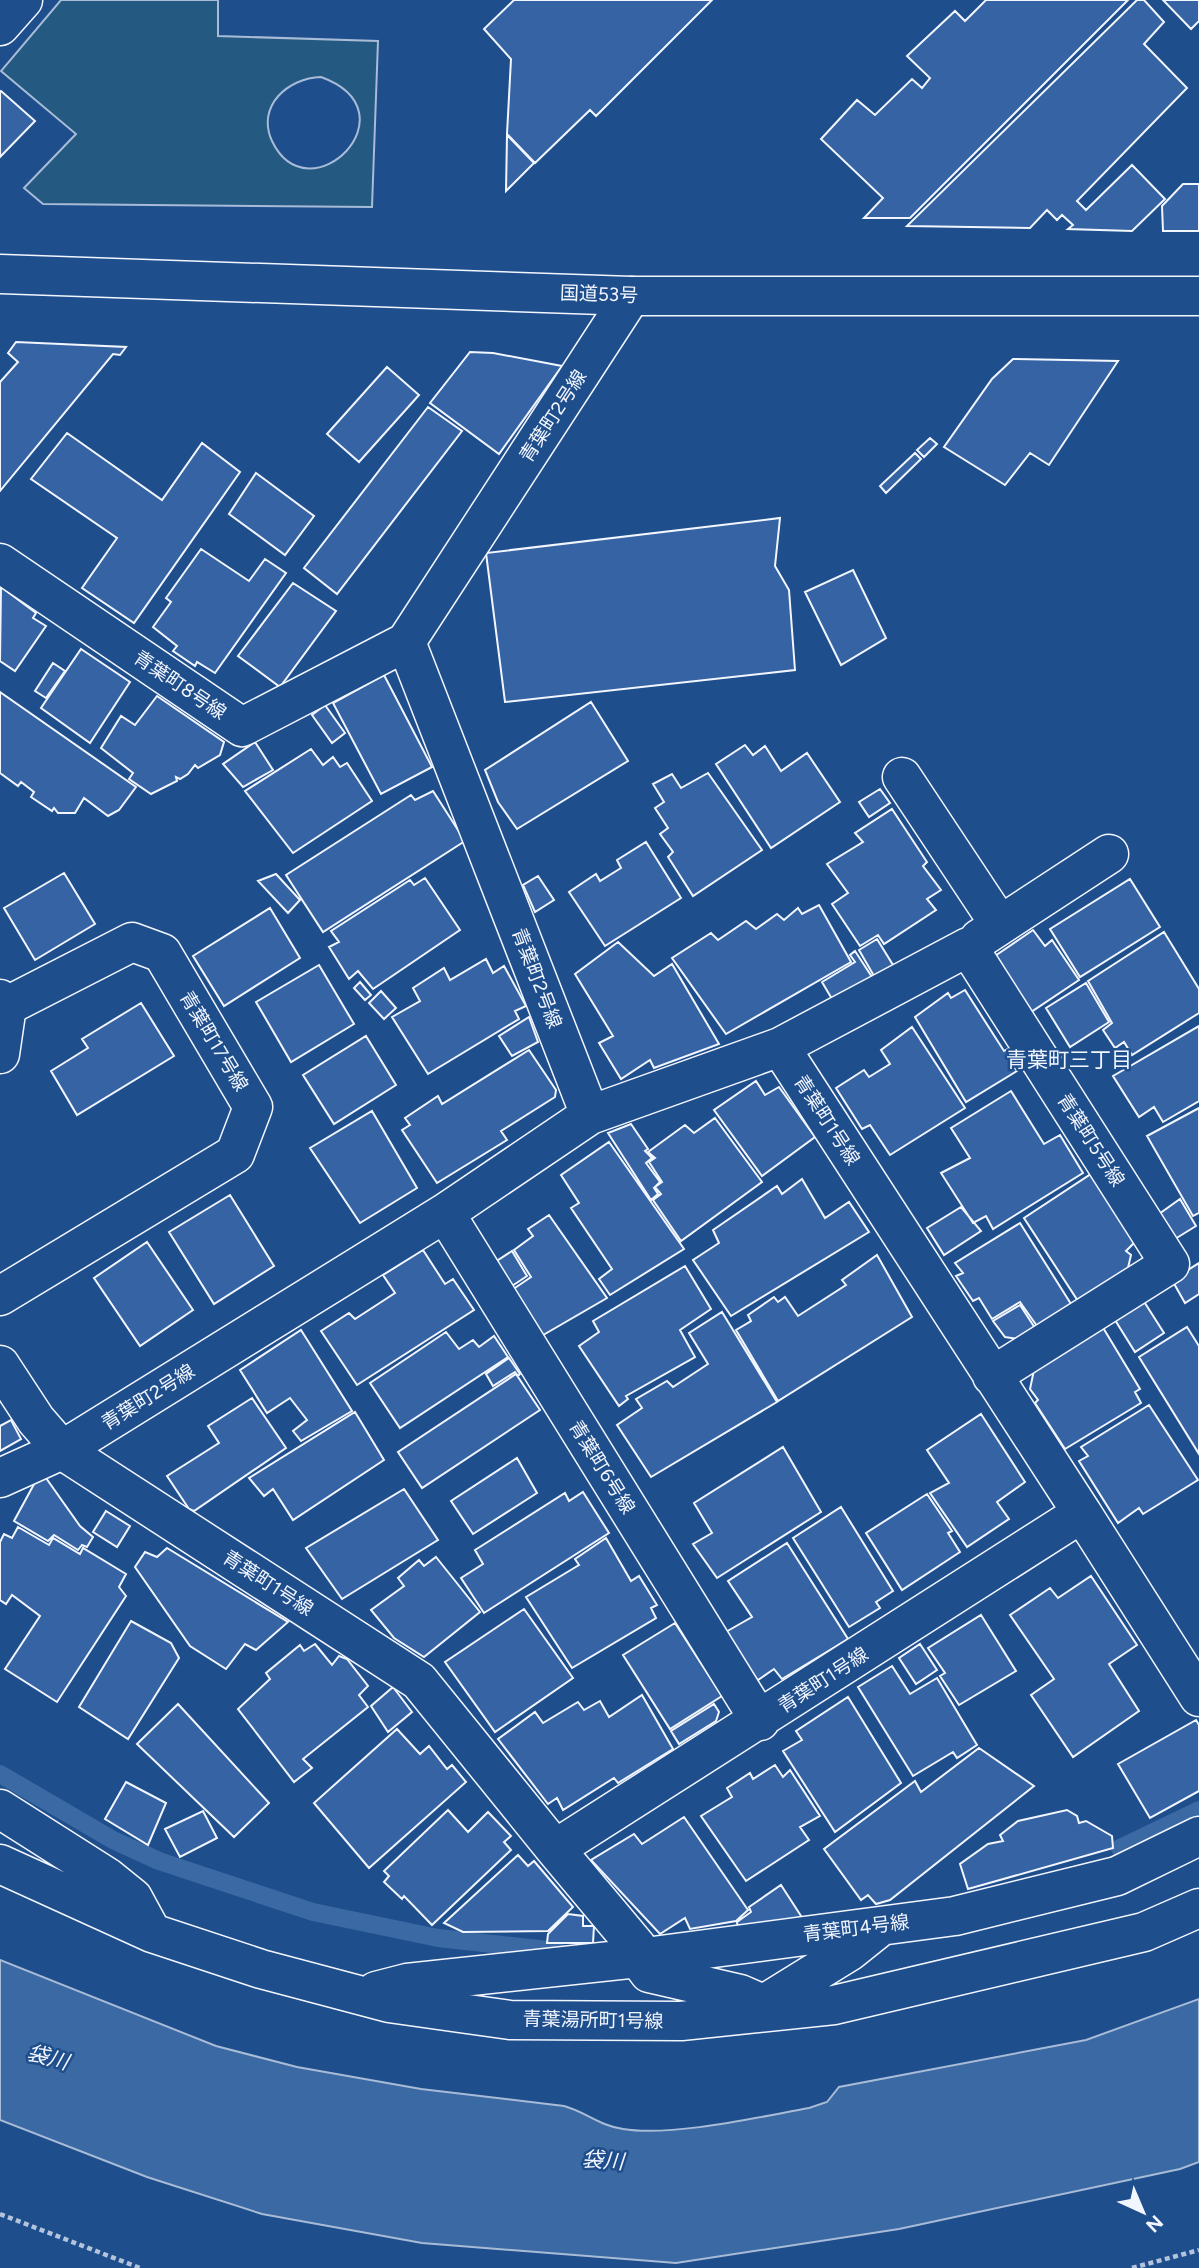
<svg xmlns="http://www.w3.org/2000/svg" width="1199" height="2268" font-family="Figtree,'Noto Sans JP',sans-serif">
<rect width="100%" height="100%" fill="#1f4e8c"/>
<path fill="#245a82" stroke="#a8bbd7" stroke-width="2" fill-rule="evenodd" d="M61 0H218V36L378 41 372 207 43 204 24 188 76 134 1 71ZM321 77C417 112 309 218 272 141 256 106 288 78 321 77Z"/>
<path fill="#3b69a3" stroke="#a8bbd7" stroke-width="2" d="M0 1960 216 2046 297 2067 421 2089 564 2106C586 2112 600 2126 623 2129 672 2137 759 2117 809 2108L827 2102 839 2087 1086 2040 1199 1999V2162L1180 2169 899 2229 676 2263 422 2243 262 2214 147 2177 0 2120Z"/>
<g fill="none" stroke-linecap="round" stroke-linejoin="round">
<path stroke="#3b69a3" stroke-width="18" d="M0 1774 113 1840 159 1861 313 1912 438 1938 557 1951
M1120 1848 1199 1810"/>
</g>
<path fill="#3563a3" stroke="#f2f6ff" stroke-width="2" d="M514 0H712L596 116 590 110 535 163 507 134 511 59 484 29Z
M986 0H1128L910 218H864L883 198 821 139 857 100 875 115 912 79 922 88 930 78 907 56 955 11 965 21Z
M1137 0H1144L1164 22 1144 44 1187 88 1077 201 1086 210 1132 165 1165 199 1132 231 1068 229 1073 225 1062 215 1057 220 1047 210 1030 228 907 226Z
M1163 0H1199V21L1191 29Z
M1 91 35 121 0 157V92Z
M507 135 534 163 506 191Z
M1183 184H1199V231H1163L1162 206Z
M16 342 126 347 120 355 113 354 0 491V382L18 362 8 353Z
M470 352 493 353 562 366 499 454 430 403Z
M1013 359 1118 361 1049 465 1030 453 1005 485 944 447 992 379Z
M387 367 419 395 359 462 327 434Z
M428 407 462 431 337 594 304 568Z
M67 433 162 500 202 443 240 472 134 623 82 588 117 538 31 479Z
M930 438 937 444 924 457 917 450Z
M915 453 921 459 886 493 880 486Z
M256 473 314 516 285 555 229 514Z
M780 518 775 566 789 590 795 670 505 702 486 553Z
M201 549 249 581 265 559 286 573 215 673 197 662 195 666 173 651 177 646 153 627 171 602 166 598Z
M853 570 886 638 841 665 805 592Z
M293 583 336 611 280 687 238 656Z
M1 587 36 613 33 618 46 626 15 671 0 661Z
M81 649 130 682 90 743 41 708Z
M53 663 65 671 46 698 35 691Z
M384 675 432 767 381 794 333 703Z
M0 692 136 787 119 810 108 816 84 798 75 813H58L54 808 52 811 31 797 34 792 21 782 18 786 0 773Z
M157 696 224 742 220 755 198 768 195 765 188 774 180 779 176 777 177 781 151 794 129 779 133 773 101 748 121 716 135 725Z
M591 702 628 761 517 829 498 802 485 770Z
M325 705 345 733 332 743 312 715Z
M255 742 273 770 243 787 223 764Z
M745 745 753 755 765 746 781 771 807 753 840 802 771 848 716 764Z
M311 749 323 765 333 757 340 767 347 763 372 801 293 853 245 791Z
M708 773 762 850 693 896 668 857 673 852 660 834 668 828 655 808 664 802 653 784 672 774 681 788Z
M880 789 890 803 869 817 859 802Z
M433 791 465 841 323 932 286 875 411 795 415 800Z
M892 809 927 862 923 866 941 890 927 899 936 910 884 944 878 935 860 946 832 904 848 893 827 864 863 842 855 833Z
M646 842 681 898 605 946 569 892 596 874 600 881 621 868 617 860Z
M64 873 95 924 35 960 4 908Z
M276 874 300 900 288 913 258 881Z
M538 876 554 900 535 912 523 885Z
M425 878 460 930 373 989 358 971 349 979 329 947 339 942 331 931 410 880 414 885Z
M1130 879 1160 927 1080 977 1050 929Z
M819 905 851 962 726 1034 672 958 711 933 718 940 746 921 756 929 777 914 784 920 798 908 802 914Z
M270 908 300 958 224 1006 193 956Z
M1033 930 1045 946 1052 940 1079 980 1031 1012 995 956Z
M1164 932 1199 989V1013L1132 1055 1124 1042 1115 1048 1103 1030 1112 1023 1088 981Z
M877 939 893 965 874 976 859 950Z
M618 942 654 976 672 964 719 1044 654 1068 650 1060 621 1079 599 1043 613 1036 575 974Z
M855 951 872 977 832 999 822 982 855 962 850 955Z
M486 959 493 973 504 966 526 1006 515 1011 519 1019 428 1074 392 1017 420 1001 413 988 444 968 450 980Z
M319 965 354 1024 291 1062 256 1002Z
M360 982 371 995 365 1000 354 988Z
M1086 983 1109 1022 1070 1047 1046 1008Z
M965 990 1004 1051 1011 1047 1022 1064 1015 1068 1017 1071 966 1102 915 1017 948 993 951 998Z
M381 991 396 1008 384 1019 369 1003Z
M141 1003 174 1056 77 1115 51 1071 88 1048 82 1039Z
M529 1017 538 1042 512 1056 499 1036Z
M1199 1026V1101L1163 1122 1154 1107 1139 1117 1113 1076Z
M912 1027 965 1108 890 1155 870 1125 862 1129 836 1088 864 1070 869 1077 890 1064 881 1050Z
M366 1036 396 1085 334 1124 303 1075Z
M529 1050 556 1090 555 1097 501 1131 507 1140 437 1183 402 1130 410 1125 405 1118 438 1096 442 1104Z
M756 1081 765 1095 779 1087 815 1137 762 1176 714 1110Z
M1011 1091 1044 1144 1060 1135 1083 1173 993 1229 986 1216 973 1223 941 1173 970 1158 951 1128Z
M1199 1108V1213L1193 1216 1147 1136Z
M372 1111 417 1188 360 1223 310 1148Z
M715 1118 762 1182 681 1241 653 1200 661 1194 655 1187 662 1182 649 1162 655 1158 648 1152 685 1125 694 1133Z
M631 1124 648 1149 645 1151 652 1158 646 1163 660 1182 654 1188 658 1194 651 1200 608 1133Z
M609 1142 684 1249 610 1295 599 1279 612 1269 571 1208 579 1203 561 1175Z
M1091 1174 1135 1242 1126 1251 1131 1255 1128 1268 1078 1301 1024 1218Z
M802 1179 825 1218 849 1202 869 1232 731 1316 693 1260 719 1243 713 1230 777 1186 782 1194Z
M230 1195 274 1266 214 1304 169 1232Z
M1180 1199 1196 1226 1175 1239 1159 1214Z
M961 1207 981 1231 944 1255 927 1228Z
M549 1215 607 1298 538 1338 509 1292 531 1277 514 1250 533 1236 528 1229Z
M1020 1223 1071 1304 1037 1326 1020 1302 992 1319 979 1298 973 1301 956 1276 963 1273 955 1263Z
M147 1242 193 1310 140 1346 94 1278Z
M423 1250 445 1284 453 1279 474 1310 357 1385 321 1331 349 1313 355 1319 395 1293 383 1275Z
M512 1251 527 1276 509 1288 492 1264Z
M877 1255 912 1317 778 1401 736 1330 751 1321 748 1315 774 1297 778 1302 785 1297 798 1316 846 1285 842 1280Z
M1199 1263V1294L1185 1303 1172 1280Z
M685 1266 711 1309 680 1330 695 1357 626 1396 628 1399 619 1406 579 1346 599 1332 593 1321Z
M1143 1300 1164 1333 1135 1352 1115 1320Z
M1020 1305 1035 1328 1018 1339 1005 1337 993 1321Z
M722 1312 777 1402 651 1477 617 1425 642 1408 636 1399 667 1381 673 1387 708 1364 689 1333Z
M1102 1326 1140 1389 1135 1392 1141 1403 1065 1449 1035 1403 1038 1400 1030 1389 1034 1370Z
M1187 1327 1199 1346V1454L1139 1357Z
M301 1330 352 1411 301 1441 293 1431 307 1420 290 1398 267 1413 240 1370Z
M446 1332 459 1349 473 1340 479 1347 494 1336 508 1357 400 1428 370 1383Z
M509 1358 520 1374 518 1376 515 1372 493 1386 486 1374Z
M516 1374 540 1410 422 1488 398 1452Z
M252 1398 286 1448 194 1511 189 1509 167 1476 219 1443 208 1426Z
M1149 1405 1198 1480 1143 1514 1139 1508 1118 1523 1079 1461 1088 1456 1081 1447Z
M355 1412 384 1460 293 1520 273 1489 264 1496 249 1478Z
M981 1414 1025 1482 997 1502 1009 1519 967 1547 930 1493 949 1483 927 1450Z
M11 1420 21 1439 0 1451V1426Z
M783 1447 821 1512 717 1578 693 1544 712 1533 694 1503Z
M517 1458 537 1493 473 1534 451 1501Z
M39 1475 46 1478 80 1526 93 1537 87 1547 82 1545 78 1550 54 1535 48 1541 14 1521Z
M404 1489 438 1540 342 1599 306 1548Z
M583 1492 609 1533 484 1613 461 1578 483 1564 475 1550 565 1493 569 1501Z
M927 1494 952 1531 948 1533 960 1552 902 1590 866 1533Z
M841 1507 893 1591 876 1602 880 1608 849 1627 793 1538Z
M106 1511 130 1526 117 1547 93 1532Z
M18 1527 49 1545 53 1538 80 1554 83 1548 126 1574 119 1587 126 1596 57 1702 5 1669 40 1616 12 1595 6 1604 0 1600V1542L4 1534 12 1538Z
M606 1538 631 1581 639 1576 657 1605 651 1608 656 1618 572 1668 526 1597 579 1565 575 1559Z
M787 1543 848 1639 782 1679 774 1669 758 1680 751 1677 724 1633 752 1617 728 1581Z
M167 1548 288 1622 256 1650 245 1644 226 1669 190 1646 135 1567 145 1552 157 1557Z
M436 1557 480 1612 424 1657 394 1638 371 1610 404 1586 398 1578 419 1560 424 1566Z
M1091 1576 1137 1645 1109 1664 1139 1711 1073 1757 1031 1695 1054 1679 1010 1615 1050 1588 1058 1598Z
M524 1609 573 1678 495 1732 445 1662Z
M981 1615 1016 1671 959 1705 940 1676 945 1673 928 1648Z
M131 1621 171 1643 179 1658 128 1739 79 1707Z
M675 1623 722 1696 670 1729 623 1655Z
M315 1644 332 1665 339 1656 347 1659 368 1686 359 1695 368 1707 303 1759 312 1768 294 1782 238 1709 270 1679 266 1673 300 1645 304 1651Z
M920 1644 937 1670 916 1684 899 1658Z
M892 1666 910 1694 937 1678 977 1745 957 1758 953 1752 913 1776 858 1687Z
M393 1687 412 1712 388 1732 371 1706Z
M642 1695 673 1749 618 1783 614 1778 563 1810 557 1798 548 1804 498 1739 535 1712 543 1723 578 1702 584 1710 600 1701 609 1717Z
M848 1697 901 1783 835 1832 783 1751 802 1740 796 1731Z
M178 1704 269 1803 234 1837 137 1744Z
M714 1704 719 1712 716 1721 679 1744 671 1731Z
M1196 1720 1199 1725V1791L1150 1818 1118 1764Z
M397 1729 420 1754 429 1746 447 1769 452 1765 466 1782 369 1868 314 1803Z
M979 1748 1034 1786 890 1900 876 1904 868 1895 861 1900 824 1849 915 1781 921 1792Z
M775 1765 783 1777 790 1770 820 1816 800 1827 809 1840 746 1881 701 1816 732 1797 727 1788 750 1773 753 1779Z
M126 1782 166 1803 148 1845 105 1819Z
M448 1810 468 1832 488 1812 511 1836 504 1842 511 1850 432 1925 404 1896 402 1899 384 1882 389 1876 384 1871Z
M1067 1810 1077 1816 1079 1823 1086 1821 1112 1836 1113 1848 968 1889 960 1864 988 1844 1003 1841 1000 1835 1018 1821Z
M203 1811 217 1838 180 1857 165 1829Z
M684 1817 748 1910 736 1921 690 1929 685 1918 660 1934 591 1860 634 1834 642 1844Z
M518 1855 528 1866 534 1861 573 1907 548 1931 463 1932 444 1923Z
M781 1885 803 1919 738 1929 737 1922 751 1912 749 1907Z
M568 1914 583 1916V1926H594L593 1943H547L548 1934Z"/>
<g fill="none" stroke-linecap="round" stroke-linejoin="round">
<defs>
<path id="minor" d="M0 26 23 0
M0 563 242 727 406 642
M902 777 1000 925
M979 939 1109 854
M0 999 7 1006 0 1054
M780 1047 968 947 1170 1264 992 1376
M445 1213 760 1721
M0 1296 235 1154 253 1107 162 953 132 942 7 1006
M0 1365 36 1420 62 1450 419 1681 555 1849 1082 1513 780 1047 590 1115
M0 1478 62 1450 445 1213 590 1115 406 642 631 296
M1082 1513 1199 1697
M0 1809 107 1877 133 1898 152 1933
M555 1849 637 1947 638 1958 955 1916 1117 1876 1199 1836
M0 1864 152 1933 261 1969 389 2003 510 2020 681 2021 834 2005 1144 1932 1199 1908
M376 1991 407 1983 638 1958 649 1973 740 1994 772 2008
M764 2004 850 1951 880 1927"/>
<path id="trunk" d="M0 274 631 296H1199"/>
</defs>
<use href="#minor" stroke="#f2f6ff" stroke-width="41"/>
<use href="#trunk" stroke="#f2f6ff" stroke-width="41"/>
<path stroke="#b3c4dc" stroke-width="4.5" stroke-dasharray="5 3.5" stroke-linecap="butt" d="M0 2214 140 2268
M1132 2268 1199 2250"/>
<use href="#minor" stroke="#1f4e8c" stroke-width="38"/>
<use href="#trunk" stroke="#1f4e8c" stroke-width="38"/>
</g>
<g text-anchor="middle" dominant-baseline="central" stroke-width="5" stroke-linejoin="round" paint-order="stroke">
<g font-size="19" fill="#f2f6ff" stroke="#1f4e8c">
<text transform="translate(599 294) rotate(2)">国道53号</text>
<text transform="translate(553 416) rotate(-57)">青葉町2号線</text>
<text transform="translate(180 685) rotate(34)">青葉町8号線</text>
<text transform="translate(537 978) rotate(69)">青葉町2号線</text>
<text transform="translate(214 1041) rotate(59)">青葉町17号線</text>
<text transform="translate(827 1120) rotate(57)">青葉町1号線</text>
<text transform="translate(1091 1140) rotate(57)">青葉町5号線</text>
<text transform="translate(148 1397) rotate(-32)">青葉町2号線</text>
<text transform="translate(602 1467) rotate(58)">青葉町6号線</text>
<text transform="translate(268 1583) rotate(33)">青葉町1号線</text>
<text transform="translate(823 1680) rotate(-33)">青葉町1号線</text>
<text transform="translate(856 1928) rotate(-7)">青葉町4号線</text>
<text transform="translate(593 2020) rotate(1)">青葉湯所町1号線</text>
</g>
<g font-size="21" fill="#f2f6ff" stroke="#1f4e8c">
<text x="1069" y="1059">青葉町三丁目</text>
</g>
<g font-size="21" font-style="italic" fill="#f2f6ff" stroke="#1f4e8c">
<text transform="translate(48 2057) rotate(15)">袋川</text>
<text transform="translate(603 2160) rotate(4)">袋川</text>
</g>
</g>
<g transform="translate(1143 2212) rotate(136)" stroke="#1f4e8c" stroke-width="5" paint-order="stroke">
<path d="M0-5L12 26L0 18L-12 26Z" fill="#f2f6ff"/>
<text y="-10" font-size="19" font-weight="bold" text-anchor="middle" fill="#f2f6ff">N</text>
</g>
</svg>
